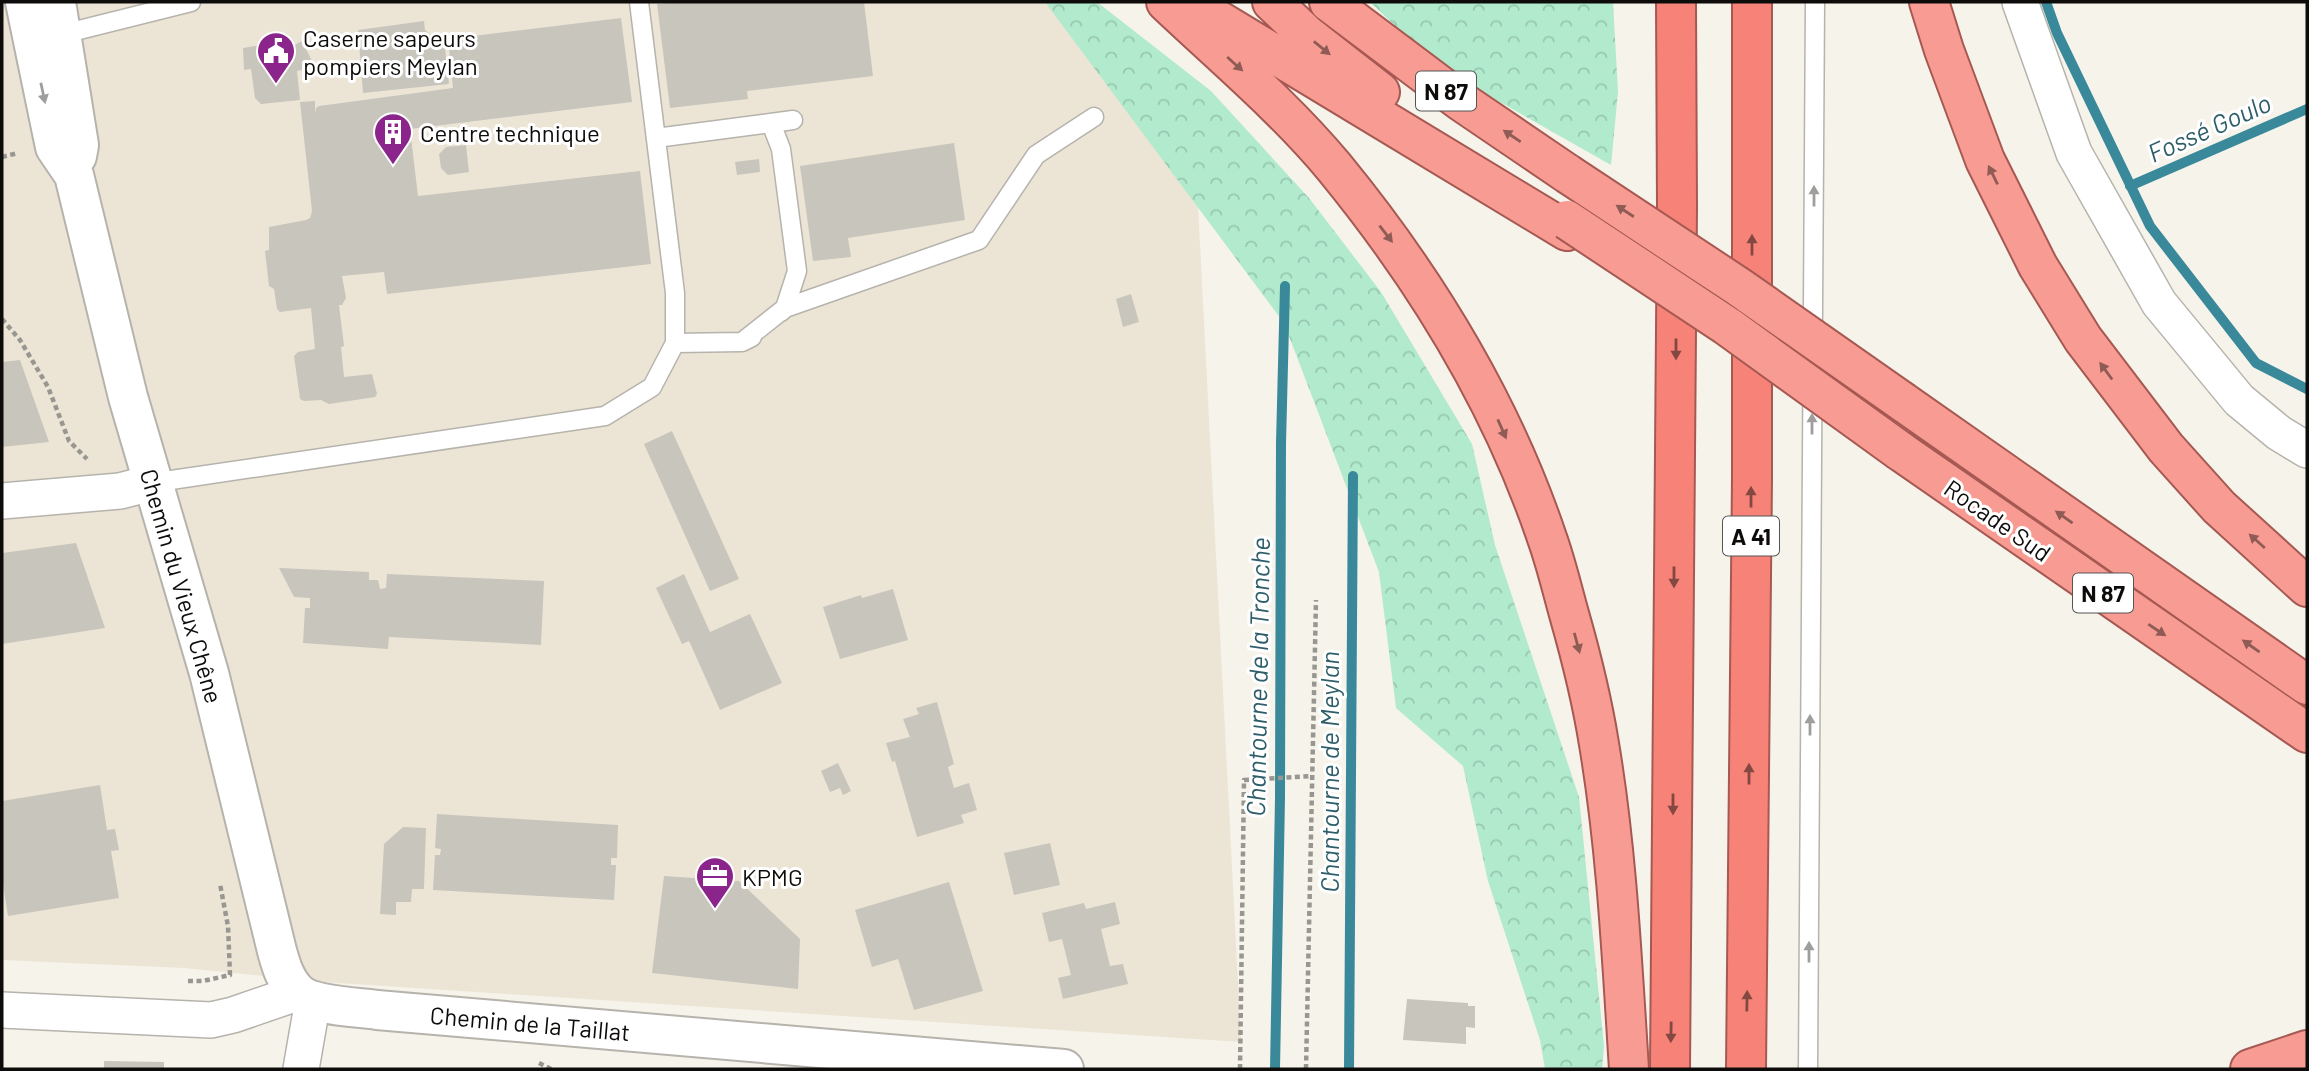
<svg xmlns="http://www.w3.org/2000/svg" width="2309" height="1071" font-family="Barlow,sans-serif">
<defs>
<pattern id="forest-crowns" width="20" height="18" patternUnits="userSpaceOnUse" patternTransform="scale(1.75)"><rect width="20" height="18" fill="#b1eacd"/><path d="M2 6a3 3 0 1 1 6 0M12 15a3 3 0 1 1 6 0" fill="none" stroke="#97c8af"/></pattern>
</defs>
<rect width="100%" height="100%" fill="#f6f3eb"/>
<path fill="#ece5d6" d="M2 2H1056L1196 166 1241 1042 323 982 184 968 2 960Z"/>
<path fill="url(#forest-crowns)" d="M1045 2H1097L1211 91 1309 198 1381 292 1472 444 1495 545 1579 797 1604 1046 1602 1069H1545L1540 1040 1488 881 1463 766 1396 708 1379 572 1284 323Z
M1370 2H1613L1618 92 1611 165 1477 89 1413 43Z"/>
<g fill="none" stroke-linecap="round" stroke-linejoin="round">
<path stroke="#39899a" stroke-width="10" d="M2046 2 2057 33 2150 226 2256 363 2307 389
M2130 186 2307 109
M1275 1069 1280 798 1281 443 1285 286
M1349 1069 1353 476"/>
</g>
<path fill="#c8c5bd" d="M680 2H864L873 76 747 91 748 99 670 108 657 4Z
M621 18 632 102 410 129 418 196 640 171 651 264 387 294 384 272 342 276 346 298 342 305H339L344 346 341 347 344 377 372 374 377 394 375 397 329 404 321 400 304 401 300 399 294 356 298 352 315 349 311 308 280 312 277 309 274 289 269 286 265 251 269 250V227L306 220 310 218 312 211 300 102 315 101V114L316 108 319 106 453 88 448 39Z
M424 21 425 30 436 39H444L449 84 363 93 358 30Z
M279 38 285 50 302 41 315 67 297 71 300 100 261 104 255 98 251 69 244 70 243 48 267 44Z
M954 143 965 220 848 238 851 257 813 261 800 166Z
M466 145 469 172 448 175 441 168 439 154 446 147Z
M759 159 760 172 737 175 735 162Z
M1131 294 1139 322 1123 327 1116 299Z
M20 360 49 442 2 447V362Z
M672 431 739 579 710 591 644 444Z
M76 543 105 628 2 644V553Z
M279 568 369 572V580H378L380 589 386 588 387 574 544 581 541 645 389 637 388 649 303 643 305 608H310V598L294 597Z
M684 574 710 632 750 614 782 683 720 710 689 641 682 644 656 588Z
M893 589 908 640 840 659 823 607 861 595 862 598Z
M937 702 954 764 948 767 954 788 969 783 977 810 961 815 964 823 917 837 895 761 892 762 886 743 910 737 903 719 919 714 916 708Z
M838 763 851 791 843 795 840 788 830 792 821 771Z
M100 785 107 830 115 829 119 850 111 851 119 898 8 916 2 878V801Z
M437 814 618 825 617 858H611V865H616L614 900 433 890 435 855H440L441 849 435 848Z
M403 827 426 828 424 889H412L411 902H396V915L380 914 384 844Z
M1050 843 1060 885 1014 895 1004 853Z
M664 876 739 881 800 939 798 989 652 973Z
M949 882 983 991 914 1010 898 959 872 967 855 910Z
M1115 902 1120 924 1101 929 1110 966 1123 964 1128 984 1063 999 1058 978 1071 975 1062 939 1049 942 1042 913 1084 903 1086 909Z
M1407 999 1468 1003V1006H1475V1028L1466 1027V1044L1403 1040Z
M104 1061 164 1062V1069H104Z"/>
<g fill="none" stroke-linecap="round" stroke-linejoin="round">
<defs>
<path id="service" d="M59 35 191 2
M771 123 781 149 797 271 785 308 781 312
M656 138 793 120
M742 342 785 308 979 240 1036 155 1094 117
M675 343 742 342 752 337
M151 483 605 416 652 387 675 343V293L639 2
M1808 1069 1815 2"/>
<path id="minor" d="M2020 2 2074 153 2159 303 2239 400 2279 433 2307 450
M2 501 120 491 151 483
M2 1010 211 1020 233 1015 297 993
M301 1069 313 1000"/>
<path id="tertiary" d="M25 2 55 147 74 175 128 397 209 673 277 951C281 965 285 980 296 991 309 1006 357 1007 377 1010L1064 1069
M56 2 79 145 77 156"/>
<path id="trunk" d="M1166 2C1223 56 1284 107 1334 167 1425 278 1501 402 1547 538 1556 563 1562 589 1569 614 1581 656 1592 700 1599 744 1617 851 1622 961 1629 1069
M1272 2 1307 35 1380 92
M1329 2 1462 102 1568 174
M1929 2 1944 50 1985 160 2038 266 2083 339 2166 448 2219 507 2307 587
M1190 3 1567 231
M1903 402 2307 685
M1900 451 2307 733
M2250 1069 2307 1050"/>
<path id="motorway" d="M1670 1069 1677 207 1676 2
M1746 1069 1752 478V2"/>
</defs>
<use href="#service" stroke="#b6b3ac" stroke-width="21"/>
<use href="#minor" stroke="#b6b3ac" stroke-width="38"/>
<use href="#tertiary" stroke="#b6b3ac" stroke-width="42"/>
<use href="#trunk" stroke="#a55952" stroke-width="42"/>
<use href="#motorway" stroke="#a55952" stroke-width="42"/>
<path stroke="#989690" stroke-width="4.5" stroke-dasharray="5 3.5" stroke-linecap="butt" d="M2 157 18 153
M2 319 20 340 48 387 69 441 87 459
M188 981H203L230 975 228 926 220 884
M539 1063 551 1069
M1240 1069 1244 780 1312 776
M1306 1069 1316 600"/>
<use href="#service" stroke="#fff" stroke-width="18"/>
<use href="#minor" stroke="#fff" stroke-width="35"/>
<use href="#tertiary" stroke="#fff" stroke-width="38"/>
<use href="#trunk" stroke="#f89c93" stroke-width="38"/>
<use href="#motorway" stroke="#f78378" stroke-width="38"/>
<defs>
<path id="trunk-bridge" d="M1568 174 1739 287 1903 402
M1567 220 1727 326 1900 451"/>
</defs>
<use href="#trunk-bridge" stroke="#a55952" stroke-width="42" stroke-linecap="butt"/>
<use href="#trunk-bridge" stroke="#f89c93" stroke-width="38"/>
</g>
<defs><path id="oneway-solid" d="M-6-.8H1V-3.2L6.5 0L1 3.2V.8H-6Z" transform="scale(1.75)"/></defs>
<g fill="#8f5b55">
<use href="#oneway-solid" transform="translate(1322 48) rotate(39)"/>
<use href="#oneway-solid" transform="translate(1235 64) rotate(42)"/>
<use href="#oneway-solid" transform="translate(1512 136) rotate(-146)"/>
<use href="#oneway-solid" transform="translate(1993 175) rotate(-116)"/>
<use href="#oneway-solid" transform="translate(1625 211) rotate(-147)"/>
<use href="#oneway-solid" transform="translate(1386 234) rotate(52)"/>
<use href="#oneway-solid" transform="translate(2106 371) rotate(-126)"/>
<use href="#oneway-solid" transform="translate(1502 429) rotate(66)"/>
<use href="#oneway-solid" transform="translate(2064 517) rotate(-145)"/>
<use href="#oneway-solid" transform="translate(2257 541) rotate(-138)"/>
<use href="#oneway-solid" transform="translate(2157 630) rotate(34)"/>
<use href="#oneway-solid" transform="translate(1577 643) rotate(75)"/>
<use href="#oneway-solid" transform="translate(2251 646) rotate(-145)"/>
</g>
<g fill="#9f9e9d">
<use href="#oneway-solid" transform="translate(43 93) rotate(78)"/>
<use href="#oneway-solid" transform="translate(1814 196) rotate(-90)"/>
<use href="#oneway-solid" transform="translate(1812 424) rotate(-90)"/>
<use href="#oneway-solid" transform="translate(1810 725) rotate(-90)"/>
<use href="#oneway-solid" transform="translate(1809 952) rotate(-90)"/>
</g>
<g fill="#824841">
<use href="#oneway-solid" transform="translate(1752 245) rotate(-90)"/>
<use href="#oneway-solid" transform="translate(1676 349) rotate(90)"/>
<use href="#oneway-solid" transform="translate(1751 497) rotate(-90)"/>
<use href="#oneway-solid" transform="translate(1674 577) rotate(90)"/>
<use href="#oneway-solid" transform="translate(1749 774) rotate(-90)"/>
<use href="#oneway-solid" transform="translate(1673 804) rotate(90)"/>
<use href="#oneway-solid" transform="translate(1747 1001) rotate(-89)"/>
<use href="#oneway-solid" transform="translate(1671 1032) rotate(91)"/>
</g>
<defs>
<symbol id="civic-pin" viewBox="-11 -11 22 30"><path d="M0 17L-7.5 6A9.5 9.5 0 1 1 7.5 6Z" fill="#8b258c" stroke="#fff"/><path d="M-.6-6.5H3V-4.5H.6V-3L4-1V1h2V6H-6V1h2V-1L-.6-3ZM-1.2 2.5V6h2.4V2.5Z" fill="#fff"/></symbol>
<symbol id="building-pin" viewBox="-11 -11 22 30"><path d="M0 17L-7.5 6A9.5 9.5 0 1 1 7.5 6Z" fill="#8b258c" stroke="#fff"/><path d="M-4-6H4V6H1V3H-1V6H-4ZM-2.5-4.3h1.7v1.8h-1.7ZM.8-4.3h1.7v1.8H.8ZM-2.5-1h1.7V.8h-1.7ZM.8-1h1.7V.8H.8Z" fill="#fff"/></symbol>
<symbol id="office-pin" viewBox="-11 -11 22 30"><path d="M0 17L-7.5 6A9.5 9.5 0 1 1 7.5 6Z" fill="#8b258c" stroke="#fff"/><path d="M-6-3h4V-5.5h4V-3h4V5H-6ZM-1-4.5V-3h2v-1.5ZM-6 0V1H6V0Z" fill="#fff"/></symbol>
</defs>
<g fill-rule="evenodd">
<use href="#civic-pin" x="254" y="29" width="44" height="60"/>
<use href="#building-pin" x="371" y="110" width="44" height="60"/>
<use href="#office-pin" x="693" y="854" width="44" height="60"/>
</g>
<g text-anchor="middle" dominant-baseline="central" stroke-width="6" stroke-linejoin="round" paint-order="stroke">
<g fill="#fff" stroke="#565554" stroke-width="2">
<rect x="1416" y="71.5" width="60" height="39" rx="5"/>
<rect x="1723" y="516.5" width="56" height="39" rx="5"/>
<rect x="2073" y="573.5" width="60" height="39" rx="5"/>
</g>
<g font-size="23" font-weight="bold" fill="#0e0c0a">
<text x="1446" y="91">N 87</text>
<text x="1751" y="536">A 41</text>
<text x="2103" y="593">N 87</text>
</g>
<g font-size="24" fill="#0e0c0a" stroke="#fff" text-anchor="start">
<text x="303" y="37">Caserne sapeurs<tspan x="303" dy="28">pompiers Meylan</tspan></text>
<text x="420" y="132">Centre technique</text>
<text x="742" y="876">KPMG</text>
</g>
<g font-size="24" fill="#0e0c0a" stroke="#fff">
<text transform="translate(1998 520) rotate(35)">Rocade Sud</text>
<text transform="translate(182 586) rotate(74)">Chemin du Vieux Chêne</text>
<text transform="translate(530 1023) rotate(5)">Chemin de la Taillat</text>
</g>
<g font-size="26" font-style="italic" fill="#2e5e69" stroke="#fff">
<text transform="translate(2209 127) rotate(-24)">Fossé Goulo</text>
<text transform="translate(1257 677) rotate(-89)">Chantourne de la Tronche</text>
<text transform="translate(1328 772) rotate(-90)">Chantourne de Meylan</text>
</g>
</g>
<rect width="2309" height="1071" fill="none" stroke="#0e0c0a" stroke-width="7"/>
</svg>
